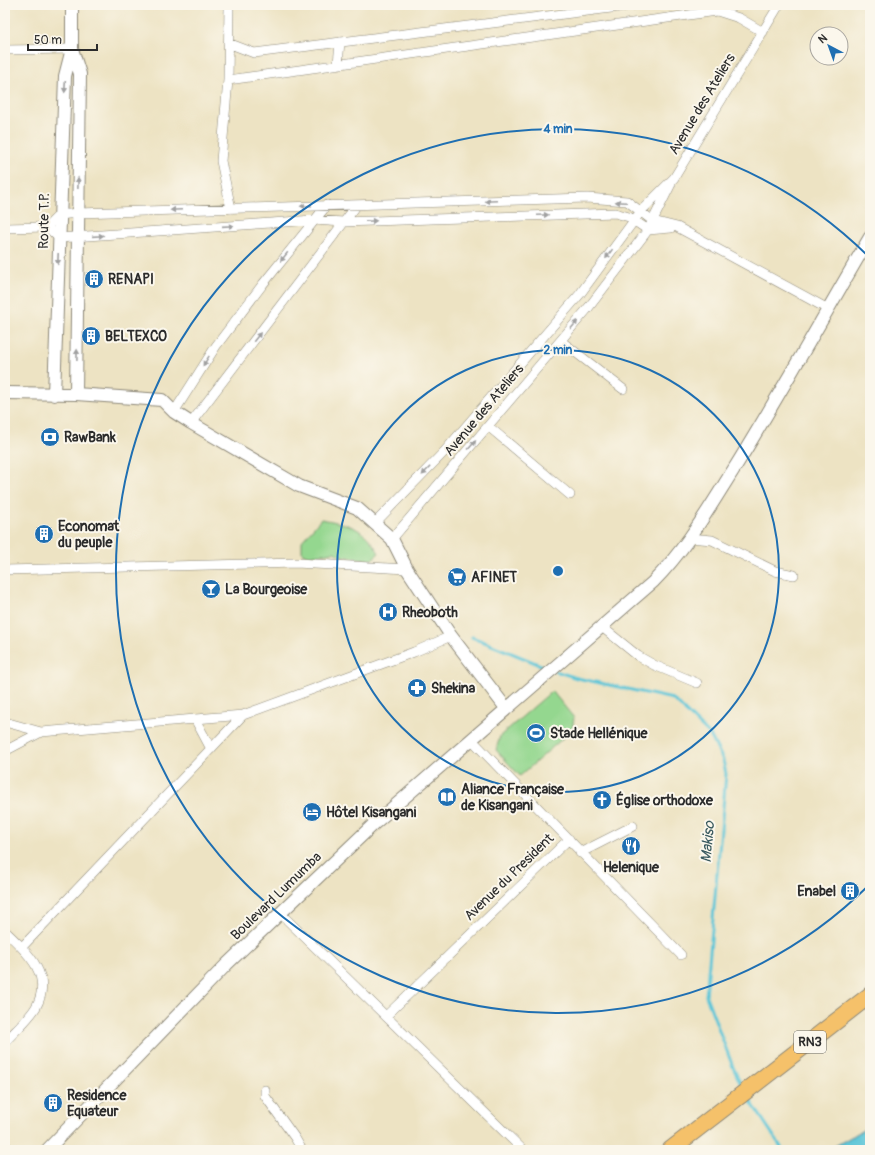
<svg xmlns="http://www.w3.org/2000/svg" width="875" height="1155" font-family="Pangolin,sans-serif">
<rect width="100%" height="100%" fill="#fbf7ec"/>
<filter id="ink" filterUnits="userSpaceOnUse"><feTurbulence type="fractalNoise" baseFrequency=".025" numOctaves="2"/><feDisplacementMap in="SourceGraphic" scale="8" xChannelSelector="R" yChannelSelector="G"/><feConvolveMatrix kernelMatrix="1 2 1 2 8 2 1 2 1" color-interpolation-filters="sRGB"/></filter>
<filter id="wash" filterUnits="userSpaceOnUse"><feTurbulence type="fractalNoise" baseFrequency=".012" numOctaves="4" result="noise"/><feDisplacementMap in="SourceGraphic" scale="16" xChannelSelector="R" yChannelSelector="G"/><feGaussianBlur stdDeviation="0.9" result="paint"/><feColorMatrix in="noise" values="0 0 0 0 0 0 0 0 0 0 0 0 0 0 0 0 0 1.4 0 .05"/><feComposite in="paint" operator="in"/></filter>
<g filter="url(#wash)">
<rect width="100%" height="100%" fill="#ede3c3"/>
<path fill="#94d78f" stroke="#60815d" d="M321 519C349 524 364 527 379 553L371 560 341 556 334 552 309 556 302 553V541Z
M552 691 574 718 572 730 520 776 496 750 500 736Z"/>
<path fill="#5dc6d8" stroke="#447882" d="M870 1126V1150H828Z"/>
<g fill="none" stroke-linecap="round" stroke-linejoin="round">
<path stroke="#5dc6d8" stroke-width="3" d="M472 637 548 668
M555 671 577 678 673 699 710 735 723 760 726 774 706 996 733 1067 742 1087
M747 1096 783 1150"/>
</g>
</g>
<g filter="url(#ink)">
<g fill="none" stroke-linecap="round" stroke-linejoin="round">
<defs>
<path id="minor" d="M229 5 228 80 221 161 231 209
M228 43 254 53 635 5
M5 50 72 49
M338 64 340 42
M228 80 717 11 739 18 763 32
M47 227 59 215 78 213 587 198 627 201 653 221 677 227 828 309
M5 228 47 227 59 238 314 220 343 222 615 213 629 217 648 230 671 228
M561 341 623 389
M174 412 216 346 263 284 327 205
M191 423 357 205
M488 426 570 495
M374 524 444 452 580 294 641 211 674 178 779 5
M690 538 712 540 775 571 794 575
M392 539 589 307 648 230 671 184
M5 570 296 563 407 569
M602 627 638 656 654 665 697 683
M195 719 211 749
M5 722 41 732
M472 740 681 955
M5 751 41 732 243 715 414 652 451 636
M580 853 633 826
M280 913 523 1150
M5 931C26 951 54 975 36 1007 29 1019 15 1031 5 1042
M22 947 243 715
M386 1016 569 839
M265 1090V1096L295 1138 302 1150
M5 1145 10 1150"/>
<path id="tertiary" d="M72 49 80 74 76 394
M5 393 76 394 162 400 174 412 191 423 299 486 357 508 392 539 407 569 451 636 506 708
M54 395 65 76 72 49V5
M47 1150 227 964 375 823 653 582C685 550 708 510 732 472 780 395 824 315 870 237"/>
<path id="trunk" d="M670 1150 870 995"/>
</defs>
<use href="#minor" stroke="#8c8777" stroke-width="10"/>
<use href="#tertiary" stroke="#8c8777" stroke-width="14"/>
<use href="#trunk" stroke="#8c8777" stroke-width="18"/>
<use href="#minor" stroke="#fff" stroke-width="9"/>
<use href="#tertiary" stroke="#fff" stroke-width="12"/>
<use href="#trunk" stroke="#f5c16b" stroke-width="16"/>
</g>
<defs><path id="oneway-solid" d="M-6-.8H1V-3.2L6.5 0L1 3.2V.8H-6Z"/></defs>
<g fill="#a0a0a0">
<use href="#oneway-solid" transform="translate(65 87) rotate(93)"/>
<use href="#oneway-solid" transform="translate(78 183) rotate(-89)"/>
<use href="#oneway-solid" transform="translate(491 201) rotate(178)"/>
<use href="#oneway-solid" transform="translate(621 202) rotate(-177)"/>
<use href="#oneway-solid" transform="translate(306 206) rotate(178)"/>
<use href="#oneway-solid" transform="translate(176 210) rotate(178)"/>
<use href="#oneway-solid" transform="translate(543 215) rotate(-2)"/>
<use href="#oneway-solid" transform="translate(371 221) rotate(-2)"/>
<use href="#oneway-solid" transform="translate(228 226) rotate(-4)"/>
<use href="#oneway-solid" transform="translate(98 236) rotate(-4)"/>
<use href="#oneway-solid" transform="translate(609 254) rotate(126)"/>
<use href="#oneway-solid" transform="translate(284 257) rotate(129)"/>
<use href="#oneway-solid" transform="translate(58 259) rotate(92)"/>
<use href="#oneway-solid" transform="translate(574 325) rotate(-50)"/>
<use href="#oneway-solid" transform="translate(257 337) rotate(-52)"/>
<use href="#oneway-solid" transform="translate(77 355) rotate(-89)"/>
<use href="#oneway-solid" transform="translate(206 361) rotate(122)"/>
<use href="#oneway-solid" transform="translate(472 445) rotate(-49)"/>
<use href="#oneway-solid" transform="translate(426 471) rotate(134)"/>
</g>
</g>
<g fill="none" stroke="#1f6fb2" stroke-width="2">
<circle cx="558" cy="571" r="221"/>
<path d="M868 886A442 442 0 1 1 868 256"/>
</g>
<defs>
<symbol id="building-disc" viewBox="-11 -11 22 22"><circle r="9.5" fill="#1f6fb2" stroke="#fbf7ec"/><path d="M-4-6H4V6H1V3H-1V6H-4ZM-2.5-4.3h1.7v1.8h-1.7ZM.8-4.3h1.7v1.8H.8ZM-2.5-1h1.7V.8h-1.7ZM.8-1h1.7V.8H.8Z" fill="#fff"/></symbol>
<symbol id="bank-disc" viewBox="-11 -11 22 22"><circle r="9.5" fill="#1f6fb2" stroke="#fbf7ec"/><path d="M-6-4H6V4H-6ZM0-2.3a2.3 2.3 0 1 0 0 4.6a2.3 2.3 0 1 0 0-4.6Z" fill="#fff"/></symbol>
<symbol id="supermarket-disc" viewBox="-11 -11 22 22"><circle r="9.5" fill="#1f6fb2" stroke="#fbf7ec"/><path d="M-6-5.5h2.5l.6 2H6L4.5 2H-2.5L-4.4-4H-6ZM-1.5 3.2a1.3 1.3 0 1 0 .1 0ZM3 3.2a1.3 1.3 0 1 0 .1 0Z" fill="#fff"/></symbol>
<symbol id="bar-disc" viewBox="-11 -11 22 22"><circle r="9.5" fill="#1f6fb2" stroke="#fbf7ec"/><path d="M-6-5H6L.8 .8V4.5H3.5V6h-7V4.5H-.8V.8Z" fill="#fff"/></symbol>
<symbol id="hospital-disc" viewBox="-11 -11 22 22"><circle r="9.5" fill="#1f6fb2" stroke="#fbf7ec"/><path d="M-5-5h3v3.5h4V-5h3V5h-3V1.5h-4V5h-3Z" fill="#fff"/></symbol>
<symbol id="pharmacy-disc" viewBox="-11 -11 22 22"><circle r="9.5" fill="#1f6fb2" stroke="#fbf7ec"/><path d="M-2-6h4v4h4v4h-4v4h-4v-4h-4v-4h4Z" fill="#fff"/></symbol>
<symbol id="stadium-disc" viewBox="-11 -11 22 22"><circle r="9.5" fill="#1f6fb2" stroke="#fbf7ec"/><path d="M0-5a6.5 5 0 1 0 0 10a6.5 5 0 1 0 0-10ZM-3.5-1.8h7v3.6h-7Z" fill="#fff"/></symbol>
<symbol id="library-disc" viewBox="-11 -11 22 22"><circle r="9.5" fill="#1f6fb2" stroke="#fbf7ec"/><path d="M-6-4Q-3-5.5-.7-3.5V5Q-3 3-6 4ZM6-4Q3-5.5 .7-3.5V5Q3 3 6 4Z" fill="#fff"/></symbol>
<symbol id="church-disc" viewBox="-11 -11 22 22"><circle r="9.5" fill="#1f6fb2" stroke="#fbf7ec"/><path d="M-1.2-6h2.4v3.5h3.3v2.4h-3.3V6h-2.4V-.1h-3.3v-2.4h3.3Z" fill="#fff"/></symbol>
<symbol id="hotel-disc" viewBox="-11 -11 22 22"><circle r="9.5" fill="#1f6fb2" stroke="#fbf7ec"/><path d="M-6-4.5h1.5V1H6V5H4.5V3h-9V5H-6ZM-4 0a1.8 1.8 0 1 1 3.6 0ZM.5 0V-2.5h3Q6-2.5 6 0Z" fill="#fff"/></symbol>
<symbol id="restaurant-disc" viewBox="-11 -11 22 22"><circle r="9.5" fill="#1f6fb2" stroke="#fbf7ec"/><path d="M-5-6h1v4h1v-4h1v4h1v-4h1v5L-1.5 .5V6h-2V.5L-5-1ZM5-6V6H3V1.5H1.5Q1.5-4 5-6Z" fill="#fff"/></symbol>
</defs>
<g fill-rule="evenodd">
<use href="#building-disc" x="83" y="268" width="22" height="22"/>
<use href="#building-disc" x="80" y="325" width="22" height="22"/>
<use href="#bank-disc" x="39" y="426" width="22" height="22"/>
<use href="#building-disc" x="33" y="523" width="22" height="22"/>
<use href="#supermarket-disc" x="446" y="566" width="22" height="22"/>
<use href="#bar-disc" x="200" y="578" width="22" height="22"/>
<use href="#hospital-disc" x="377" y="601" width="22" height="22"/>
<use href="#pharmacy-disc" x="406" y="677" width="22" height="22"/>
<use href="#stadium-disc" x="525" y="722" width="22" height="22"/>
<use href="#library-disc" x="436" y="786" width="22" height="22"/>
<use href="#church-disc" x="591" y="789" width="22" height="22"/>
<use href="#hotel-disc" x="301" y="801" width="22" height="22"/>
<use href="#restaurant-disc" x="620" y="835" width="22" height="22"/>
<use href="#building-disc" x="839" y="880" width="22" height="22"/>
<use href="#building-disc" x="42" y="1092" width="22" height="22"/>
</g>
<g text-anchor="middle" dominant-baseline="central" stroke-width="4" stroke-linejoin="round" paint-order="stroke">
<rect fill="#fbf7ec" stroke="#696865" stroke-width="1" x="794" y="1031" width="32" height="22" rx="3"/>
<g font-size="13" font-weight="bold" fill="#2b2b2b">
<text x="810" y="1042">RN3</text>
</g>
<g font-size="14" fill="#2b2b2b" stroke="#fbf7ec">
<text transform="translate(702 104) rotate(-59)">Avenue des Ateliers</text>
<text transform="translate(44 221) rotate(-89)">Route T.P.</text>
<text transform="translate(484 410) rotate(-50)">Avenue des Ateliers</text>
<text transform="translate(509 877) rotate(-44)">Avenue du President</text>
<text transform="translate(276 896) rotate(-44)">Boulevard Lumumba</text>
</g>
<g font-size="14" font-weight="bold" fill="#2b2b2b" stroke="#fbf7ec" text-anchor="start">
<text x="108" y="279">RENAPI</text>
<text x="105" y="336">BELTEXCO</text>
<text x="64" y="437">RawBank</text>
<text x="58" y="526">Economat<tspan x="58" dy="16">du peuple</tspan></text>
<text x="471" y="577">AFINET</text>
<text x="225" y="589">La Bourgeoise</text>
<text x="402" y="612">Rheoboth</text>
<text x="431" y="688">Shekina</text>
<text x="550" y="733">Stade Hellénique</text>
<text x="461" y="789">Aliance Française<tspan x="461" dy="16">de Kisangani</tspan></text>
<text x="616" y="800">Église orthodoxe</text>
<text x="326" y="812">Hôtel Kisangani</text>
<text x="631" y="867" text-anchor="middle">Helenique</text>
<text x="836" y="891" text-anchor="end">Enabel</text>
<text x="67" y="1095">Residence<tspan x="67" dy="16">Equateur</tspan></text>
</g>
<g font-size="15" font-style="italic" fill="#3a5a5f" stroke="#fbf7ec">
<text transform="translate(708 842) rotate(-85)">Makiso</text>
</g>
</g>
<circle cx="558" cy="571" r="6" fill="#1f6fb2" stroke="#fbf7ec" stroke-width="2"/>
<g font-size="12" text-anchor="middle" font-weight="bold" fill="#1f6fb2" stroke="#fbf7ec" stroke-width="4" stroke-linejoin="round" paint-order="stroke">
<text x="558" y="133">4 min</text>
<text x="558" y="354">2 min</text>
</g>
<rect width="875" height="1155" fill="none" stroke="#fbf7ec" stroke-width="20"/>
<g transform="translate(829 46) rotate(319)"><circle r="19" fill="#fbf7ec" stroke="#a8a59f"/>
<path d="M0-3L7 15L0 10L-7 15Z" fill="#1f6fb2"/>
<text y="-6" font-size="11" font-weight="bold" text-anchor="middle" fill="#2b2b2b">N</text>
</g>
<path d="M28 44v6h69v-6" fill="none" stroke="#2b2b2b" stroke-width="2"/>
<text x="34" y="44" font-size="12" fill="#2b2b2b" stroke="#fbf7ec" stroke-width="3" paint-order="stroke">50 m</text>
</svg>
